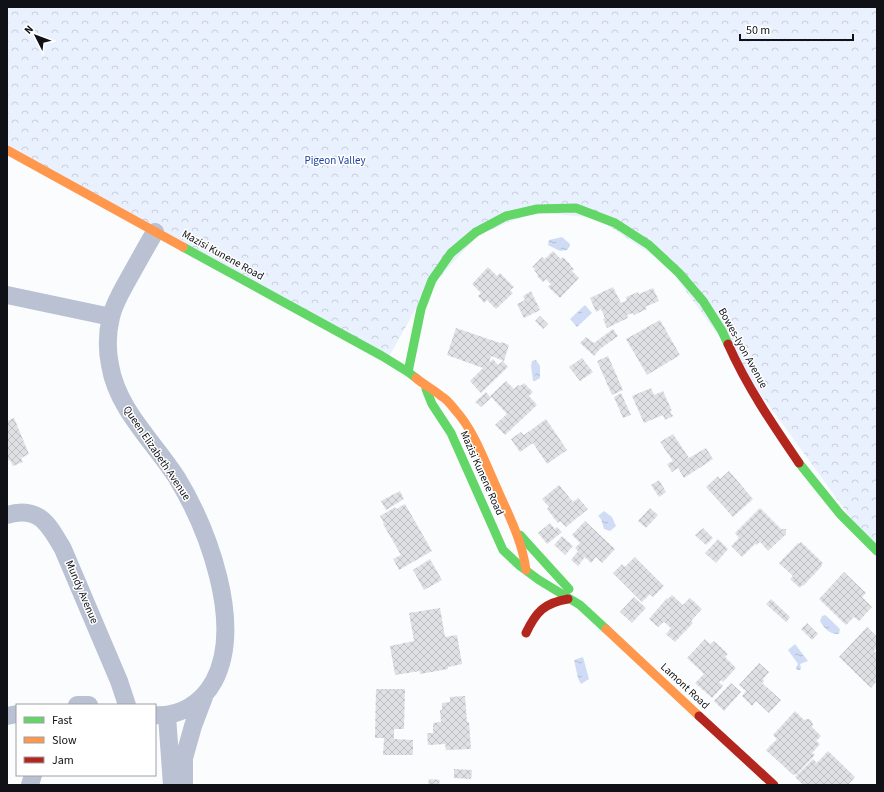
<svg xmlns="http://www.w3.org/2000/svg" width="884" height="792" font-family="'Source Sans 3',sans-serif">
<defs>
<pattern id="forest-crowns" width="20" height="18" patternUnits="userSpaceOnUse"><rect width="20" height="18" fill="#eaf1fe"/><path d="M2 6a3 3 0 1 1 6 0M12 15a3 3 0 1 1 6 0" fill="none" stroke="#c8ced9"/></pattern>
<pattern id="water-ripples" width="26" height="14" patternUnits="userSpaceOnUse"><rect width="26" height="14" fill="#d0dcf5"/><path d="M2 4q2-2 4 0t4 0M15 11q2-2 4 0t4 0" fill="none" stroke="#b1bcd1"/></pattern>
<pattern id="building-cross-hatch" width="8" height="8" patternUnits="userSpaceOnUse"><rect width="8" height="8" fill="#dee0e4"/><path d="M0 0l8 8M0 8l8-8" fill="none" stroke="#bdbfc3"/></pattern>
</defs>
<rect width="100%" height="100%" fill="#fbfcfe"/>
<path fill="url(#forest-crowns)" d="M7 7H877V554L667 265 597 218 534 212 478 235 423 296 386 362 7 150Z"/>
<path fill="url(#water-ripples)" d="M562 237 570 244V246L567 250 560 251 548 245 549 240Z
M585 305 592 313 577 327 570 319Z
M536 360 540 366V378L535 381H533L531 366 532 361Z
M604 511 612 517 616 526 610 531 604 529 601 519 598 516Z
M825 615C827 616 839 628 840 629L839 634C830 635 824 628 820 621L822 616Z
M795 644 808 661 800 664 801 668 800 670H797L796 667 798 664 788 650Z
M583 657 589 679 581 684 578 678 574 660Z"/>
<path fill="url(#building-cross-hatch)" d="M553 251 561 259 563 257 571 265 570 266 574 269 572 271 579 278 560 298 548 287 551 284 546 279 543 282 537 276 538 275 534 270 535 269 532 267 542 257 545 259Z
M488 267 497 276 500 273 514 287 510 290 513 293 496 309 487 300 484 303 478 296 481 293 472 284Z
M613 287 621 303 627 300 626 297 638 292 639 294 653 288 659 301 645 307 647 309 634 315 633 313 627 315 628 318 607 328 603 319 605 318 601 309 596 312 590 298Z
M531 291 540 310 524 318 517 304 525 300 523 296Z
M540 316 548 324 543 329 535 321Z
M660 320 680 355 647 375 626 339Z
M456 328 500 343 501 342 509 345 504 361 491 356 489 363 493 359 498 365 503 361 508 367 481 393 470 381 483 368 447 355Z
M613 329 618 336 600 349 594 356 580 343 586 337 594 343Z
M608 356 623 390 612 395 597 361Z
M582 358 593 372 580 381 569 367Z
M506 381 514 389 518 385 520 386 524 383 533 392 529 396 537 405 505 435 495 425 507 414 490 396Z
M651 388 654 395 663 391 672 411H670L673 416 665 420 663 415 644 423 632 396Z
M486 392 491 398 481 407 475 402Z
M621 393 631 415 623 418 614 397Z
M14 418 29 454 21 458 23 462 13 466 10 460 7 461V433L8 432 7 421Z
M546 419 567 450 547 464 533 443 520 452 511 439 521 432 524 435Z
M673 434 689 458 706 448 713 459 684 478 678 468 672 472 667 464 673 461 660 442Z
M729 471 753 499 733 517 706 487 718 476 720 479Z
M659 480 666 492 659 497 651 485Z
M559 485 573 502 578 498 588 509 566 527 560 521 558 523 547 509 549 507 542 499Z
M400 491 404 499 386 510 381 501Z
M405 504 432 551 399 570 393 559 401 555 383 524 384 523 380 516 395 507 396 509Z
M650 508 658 515 646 528 638 521Z
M760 508 781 529H786V534L768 551 760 542 757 545 755 544 742 557 731 546 739 538 735 533Z
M585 521 615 549 602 563 596 557 591 563 585 557 578 566 571 560 578 551 575 548 580 543 572 535Z
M550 523 555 529 557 527 562 532 547 544 538 533Z
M703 528 713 538 706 545 695 535Z
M562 536 573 546 565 555 554 545Z
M718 539 728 549 716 563 705 553Z
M801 542 823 563 821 565 822 566 803 586 802 585 800 588 790 579 793 576 779 563 798 543 799 544Z
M635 557 664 586 653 597 650 594 642 602 613 573 622 564 625 567Z
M430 559 442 580 424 590 413 570Z
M844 572 866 593 862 597 872 607 859 621 854 617 846 625 819 599Z
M672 595 683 605 690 598 702 609 691 621 693 623 675 642 666 634 671 628 664 622 658 627 649 619 667 598 668 599Z
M634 597 646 608 632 623 620 612Z
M771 599 790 617 786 622 766 604Z
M440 608 445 637 457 635 462 664 448 667V669L420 674V671L395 675 390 646 414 641 409 613Z
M807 623 818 634 812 640 801 629Z
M867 627 877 637V647L874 651 877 654V681L871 688 839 657Z
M705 639 710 644 714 641 728 654 725 657 736 668 723 682 721 680 719 682 723 686 712 698 695 683 704 674 687 658Z
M759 663 769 672 763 679 764 681 762 683 781 700 769 713 756 701 752 706 742 696 746 691 739 685Z
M731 683 741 692 724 711 714 701Z
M376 689H405L404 729H394V739L413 740V755H383L384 738H375Z
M465 696 467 722H469L471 749 446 750 445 744 428 745 427 733H433V723L441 722 440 710H442V703L450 702V697Z
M795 711 804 720 808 719 811 720 813 725 812 727 821 736 816 741 820 744 812 753 815 755 796 775 794 774 793 775 766 750 777 739 773 735Z
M828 751 855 777 848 785H803L795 777 813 759 817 763Z
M454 769 472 770 471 779 454 778Z
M429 779 440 780 439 785H428Z"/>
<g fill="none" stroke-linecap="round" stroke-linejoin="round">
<path stroke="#b9c1d2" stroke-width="18" d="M155 232C146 247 138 262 130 276 123 289 114 303 111 317 107 333 107 350 110 365 117 409 154 442 177 478 208 529 244 624 214 681 202 703 180 717 155 715
M7 295 111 317
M7 515C39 505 49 525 63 549L119 681 127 705
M77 705H89
M7 716 17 714
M167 716 172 785
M30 785 33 775
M184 785V758L193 726 204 697"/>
<path stroke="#63d668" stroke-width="9" d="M183 247 382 356 408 372 416 378
M408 372 421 309 432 280 451 253 476 232 506 216 537 209 576 208 615 223 649 245 679 273 703 301 722 331 728 344
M426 389 432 404 451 433 503 550 520 566 539 580 580 605 606 629
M799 463 840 514 877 551
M520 535 569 589"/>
<path stroke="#ff974d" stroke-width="9" d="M7 150 183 247
M416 378C424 385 433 389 441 396 447 399 452 406 456 411 474 431 484 460 495 484 507 512 522 539 526 570
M606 629 699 716"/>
<path stroke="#b3261e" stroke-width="9" d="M728 344C747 387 773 425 799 463
M526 633C536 612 544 603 568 599
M699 716 774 785"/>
</g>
<g text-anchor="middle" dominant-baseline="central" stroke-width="3" stroke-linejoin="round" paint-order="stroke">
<g font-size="11" fill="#1d42a0" stroke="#fff">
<text x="335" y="160">Pigeon Valley</text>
</g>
<g font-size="11" fill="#0f1116" stroke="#fff">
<text transform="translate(223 255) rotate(29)">Mazisi Kunene Road</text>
<text transform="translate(743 348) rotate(61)">Bowes-lyon Avenue</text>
<text transform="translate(157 453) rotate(56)">Queen Elizabeth Avenue</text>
<text transform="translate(482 473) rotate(66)">Mazisi Kunene Road</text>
<text transform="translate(82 592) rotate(67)">Mundy Avenue</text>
<text transform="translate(685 686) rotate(43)">Lamont Road</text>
</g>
</g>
<rect width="884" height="792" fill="none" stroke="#0f1116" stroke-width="16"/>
<rect x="16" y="704" width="140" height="72" fill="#ffffff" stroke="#9fa0a2"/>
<rect x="24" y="717" width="20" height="6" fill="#63d668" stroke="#9fa0a2"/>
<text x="52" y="724" font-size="12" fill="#0f1116">Fast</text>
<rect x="24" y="737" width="20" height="6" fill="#ff974d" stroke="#9fa0a2"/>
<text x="52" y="744" font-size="12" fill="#0f1116">Slow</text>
<rect x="24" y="757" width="20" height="6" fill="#b3261e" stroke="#9fa0a2"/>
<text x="52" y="764" font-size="12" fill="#0f1116">Jam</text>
<g transform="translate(36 36) rotate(312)" stroke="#ffffff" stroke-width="3" paint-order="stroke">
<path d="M0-3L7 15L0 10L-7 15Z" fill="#0f1116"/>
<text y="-6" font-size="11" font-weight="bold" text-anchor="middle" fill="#0f1116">N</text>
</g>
<path d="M740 34v6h113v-6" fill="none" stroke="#0f1116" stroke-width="2"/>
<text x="746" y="34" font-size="12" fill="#0f1116" stroke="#ffffff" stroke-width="3" paint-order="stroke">50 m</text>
</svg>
